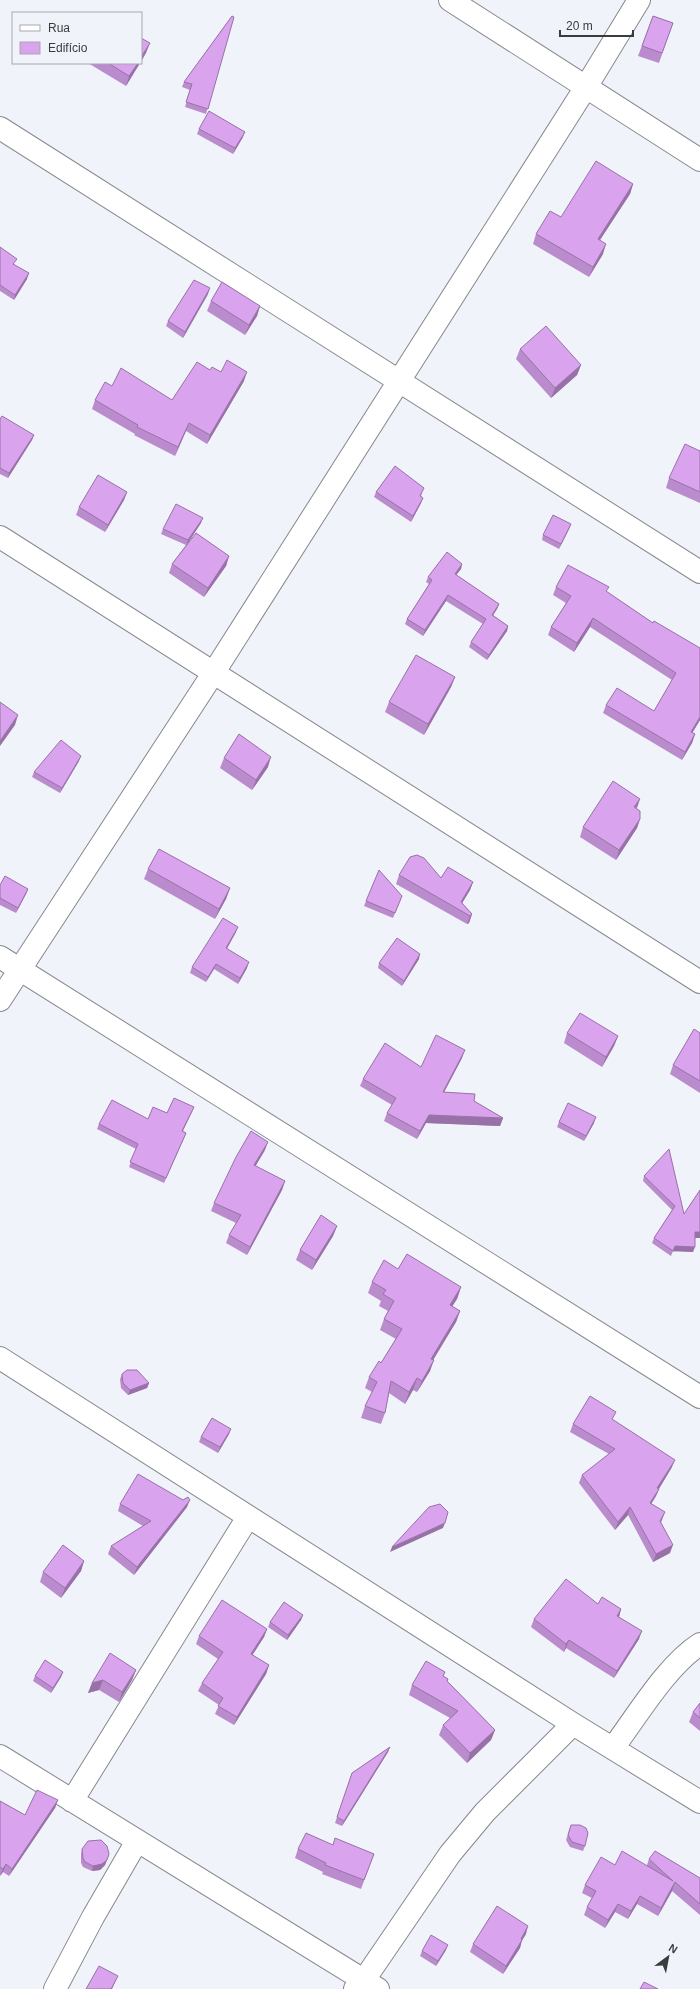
<svg xmlns="http://www.w3.org/2000/svg" width="700" height="1989" font-family="Helvetica,sans-serif">
<rect width="100%" height="100%" fill="#f0f3f9"/>
<g fill="none" stroke-linecap="round" stroke-linejoin="round">
<defs>
<path id="minor" d="M450 0 700 160
M0 128 700 572
M0 537 700 982
M0 957 700 1397
M0 1000 214 672 586 87 639 0
M0 1358 573 1724 700 1802
M613 1748C637 1716 667 1665 700 1644
M0 1756 378 1989
M72 1801 248 1517
M55 1989 93 1917 137 1841
M355 1989 364 1980 450 1854 485 1812 573 1724"/>
</defs>
<use href="#minor" stroke="#85888d" stroke-width="24"/>
<use href="#minor" stroke="#fff" stroke-width="22"/>
</g>
<path fill="#bb8ccd" d="M232 16 206 114 185 107 190 90 182 87 184 82Z
M653 16 673 23 659 63 638 56Z
M88 63H140L126 86Z
M199 129 243 137 233 154 197 134Z
M633 184 630 194 600 240 603 254 589 277 533 244 536 234 561 217Z
M0 247 27 279 14 300 0 291Z
M208 294 183 338 166 326 168 321Z
M211 301 260 306 257 316 245 335 207 311Z
M520 349 581 365 577 375 551 398 516 359Z
M210 370 221 372 244 381 207 444 186 431 175 456 134 435 135 434 92 409 95 400 112 386 172 400Z
M0 419 34 435 32 440 8 478 0 474Z
M700 451V503L666 488 669 478Z
M127 492 124 500 105 532 76 515 79 507Z
M376 492 422 493 421 496 423 498 421 503 411 522 374 497Z
M201 523 187 544 229 556 226 566 204 597 169 573 172 564 186 545 161 534 163 529Z
M571 524 569 529 559 549 542 540 543 535Z
M462 564 461 569 456 575 499 604 497 609 493 615 508 626 507 631 487 660 469 647 471 642 483 624 446 601 423 636 405 624 407 619 429 584 426 582 428 577Z
M556 587 607 592 653 623 700 648V720L692 733 695 734 692 743 682 760 603 713 606 705 654 711 672 680 590 627 574 652 548 635 551 627 566 603 553 595Z
M455 677 451 687 424 735 385 712 389 702Z
M224 758 268 767 252 790 220 768Z
M79 761 60 793 32 777 34 772Z
M637 808 640 819 637 828 616 860 580 837 583 827Z
M148 869 230 888 226 899 215 919 144 879Z
M399 875 441 878 473 882 470 890 462 903 472 914 469 923 467 924 396 884Z
M0 885 28 889 26 894 16 913 0 905Z
M402 896 393 918 364 906 366 901Z
M236 932 227 949 247 968 238 984 214 969 206 982 190 973 192 967Z
M419 959 402 986 378 968 379 963Z
M567 1033 618 1036 614 1046 602 1067 564 1043Z
M700 1033V1093L670 1074 673 1065Z
M462 1058 444 1092 474 1101 503 1118 500 1126 426 1123 417 1139 384 1121 387 1113 392 1105 360 1086 363 1079Z
M194 1107 183 1131 186 1133 184 1138 164 1183 129 1167 136 1149 97 1129 99 1124 148 1119 167 1113Z
M559 1122 594 1123 584 1141 557 1127Z
M265 1150 255 1166 285 1181 282 1190 247 1255 226 1243 229 1235 236 1223 211 1211 214 1203Z
M644 1176 684 1214 700 1190V1238H695L693 1252 673 1251 671 1256 652 1243 654 1238 672 1210 643 1181Z
M337 1226 333 1236 312 1270 296 1260 300 1250Z
M398 1269 461 1287 457 1299 452 1306 460 1311 456 1322 433 1360 430 1371 417 1392 413 1390 405 1404 389 1393 385 1413 381 1424 361 1418 365 1406 372 1392 365 1388 369 1377 381 1363 396 1339 380 1330 384 1319 388 1311 379 1306 381 1301 368 1293 372 1282Z
M122 1374 149 1383 147 1388 128 1395 121 1388 120 1379Z
M613 1420 672 1467 659 1489 656 1496 651 1504 662 1520 661 1522 670 1553 653 1562 628 1515 615 1530 579 1483 582 1475 609 1454 570 1432 573 1424Z
M229 1434 218 1453 199 1442 201 1437Z
M183 1500 187 1507 134 1575 108 1554 111 1546 143 1526 118 1511 120 1504Z
M84 1561 81 1571 61 1598 40 1582 43 1572Z
M598 1604 621 1609 619 1617 639 1639 614 1678 566 1648 564 1652 531 1627 534 1619Z
M303 1615 301 1620 287 1640 268 1627 270 1622Z
M267 1629 264 1637 252 1655 269 1665 266 1674 234 1725 215 1714 219 1705 198 1691 202 1683 218 1659 196 1644 199 1636Z
M136 1670 132 1680 119 1702 99 1690 88 1693 92 1683Z
M63 1672 61 1677 51 1693 33 1681 35 1676Z
M445 1672 443 1676 448 1679 447 1681 495 1730 491 1740 467 1763 439 1735 443 1725 450 1718 409 1695 412 1685Z
M700 1703V1731L689 1722 693 1712Z
M390 1747 388 1752 342 1826 335 1823 352 1773Z
M58 1800 55 1808 9 1876 3 1872 0 1876V1801L25 1815Z
M571 1825 585 1846 583 1851 570 1847 566 1840Z
M333 1845 374 1854 361 1889 322 1874 323 1872 295 1858 298 1849Z
M82 1849 107 1860 105 1865 100 1870 92 1871 83 1867 81 1863V1854Z
M649 1859 700 1878V1915L672 1891 658 1916 637 1904 628 1919 615 1912 605 1928 584 1915 587 1907 592 1898 582 1893 585 1885 615 1865H647Z
M526 1934 522 1940 520 1948 503 1974 470 1952 473 1944Z
M446 1950 436 1966 420 1956 422 1951Z"/>
<path fill="#9872a7" d="M150 43 146 53 141 62V57Z
M138 63H140L126 86 129 76Z
M245 132 243 137 233 154 235 148Z
M633 184 630 194 594 249 598 239Z
M606 244 603 254 589 277 593 267Z
M29 273 27 279 14 300 15 295Z
M210 288 208 294 183 338 185 332Z
M260 306 257 316 245 335 249 325Z
M581 365 577 375 551 398 555 388Z
M247 372 244 381 207 444 210 435Z
M189 423 186 431 175 456 178 447Z
M34 435 32 440 8 478 9 473Z
M127 492 124 500 105 532 108 525Z
M423 498 421 503 411 522 413 516Z
M203 518 201 523 186 546 188 540Z
M571 524 569 529 559 549 561 544Z
M229 556 226 566 204 597 208 588Z
M462 564 461 569 453 579 455 574Z
M448 595 446 601 423 636 425 630Z
M499 604 497 609 490 620 492 615Z
M593 618 590 627 574 652 577 643Z
M508 626 507 631 487 660 489 655Z
M455 677 451 687 424 735 428 724Z
M18 715 15 725 0 746V741Z
M700 717V720L688 740 691 732Z
M695 734 692 743 682 760 685 752Z
M81 756 79 761 60 793 62 788Z
M271 757 268 767 252 790 256 780Z
M640 799 637 808 634 807Z
M640 819 637 828 616 860 619 850Z
M473 882 470 890 458 910 461 902Z
M230 888 226 899 215 919 219 909Z
M28 889 26 894 16 913 18 908Z
M472 914 469 923 467 924 470 916Z
M238 927 236 932 224 953 226 948Z
M420 954 419 959 402 986 404 981Z
M249 962 247 968 238 984 240 978Z
M216 964 214 969 206 982 208 977Z
M618 1036 614 1046 602 1067 606 1057Z
M465 1050 462 1058 440 1100 443 1092Z
M194 1107 192 1112 180 1136 182 1131Z
M429 1115 503 1118 500 1126 426 1123 417 1139 420 1131Z
M596 1117 594 1123 584 1141 586 1136Z
M186 1133 184 1138 164 1183 166 1178Z
M268 1142 265 1150 251 1174 254 1165Z
M285 1181 282 1190 247 1255 250 1247Z
M337 1226 333 1236 312 1270 316 1260Z
M695 1232H700V1238H693Z
M675 1246 695 1247 693 1252 673 1251 671 1256Z
M461 1287 457 1299 446 1316 450 1305Z
M460 1311 456 1322 427 1370 431 1359Z
M434 1360 430 1371 417 1392 422 1381Z
M417 1378 413 1390 405 1404 409 1392Z
M149 1383 147 1388 128 1395 130 1390Z
M231 1429 229 1434 218 1453 220 1447Z
M675 1460 672 1467 655 1495 657 1488Z
M659 1489 656 1496 647 1511 650 1503Z
M190 1500 187 1507 134 1575 137 1567Z
M630 1507 628 1515 615 1530 618 1522Z
M665 1512 662 1520 657 1528 660 1521Z
M445 1523 443 1528 390 1552 392 1547Z
M673 1545 670 1553 653 1562 656 1554Z
M84 1561 81 1571 61 1598 65 1588Z
M621 1609 619 1617 617 1616Z
M303 1615 301 1620 287 1640 288 1635Z
M267 1629 264 1637 248 1662 251 1654Z
M642 1631 639 1639 614 1678 617 1671Z
M569 1640 566 1648 564 1652 566 1644Z
M269 1665 266 1674 234 1725 237 1717Z
M136 1670 132 1680 119 1702 122 1692Z
M63 1672 61 1677 51 1693 53 1688Z
M103 1680 99 1690 88 1693 92 1683Z
M495 1730 491 1740 467 1763 470 1753Z
M390 1747 388 1752 342 1826 344 1821Z
M58 1800 55 1808 9 1876 12 1869Z
M107 1860 105 1865 100 1870 92 1871 93 1866Z
M6 1864 3 1872 0 1876 3 1869Z
M675 1882 672 1891 658 1916 661 1908Z
M640 1896 637 1904 628 1919 631 1911Z
M618 1904 615 1912 605 1928 608 1920Z
M528 1926 526 1934 518 1947 521 1939Z
M522 1940 520 1948 503 1974 506 1966Z
M448 1945 446 1950 436 1966 438 1961Z
M118 1976 112 1989H111Z"/>
<path fill="#d9a3ee" stroke="#9872a7" d="M232 16 234 17 208 109 186 102 192 84 184 82Z
M653 16 673 23 662 53 642 46Z
M141 38 150 43 141 57Z
M108 63H138L129 76Z
M209 111 245 132 235 148 199 129Z
M596 161 633 184 598 239 606 244 593 267 536 234 550 211 561 217Z
M0 247 17 259 13 264 29 273 15 295 0 285Z
M194 280 210 288 185 332 168 321Z
M222 282 260 306 249 325 211 301Z
M546 326 581 365 555 388 520 349Z
M227 360 247 372 210 435 189 423 178 447 137 427 138 425 95 400 105 382 112 386 121 368 172 400 197 362 210 370 212 367 221 372Z
M2 416 34 435 9 473 0 468V419Z
M685 444 700 451V492L669 478Z
M395 466 424 488 420 496 423 498 413 516 376 492Z
M98 475 127 492 108 525 79 507Z
M176 504 203 518 188 540 163 529Z
M553 515 571 524 561 544 543 535Z
M196 533 229 556 208 588 172 564Z
M447 552 462 564 455 574 499 604 492 615 508 626 489 655 471 642 486 619 448 595 425 630 407 619 432 580 428 577Z
M568 565 609 587 606 591 653 623 654 621 700 648V717L691 732 695 734 685 752 606 705 617 688 654 711 676 673 593 618 577 643 551 627 571 596 556 587Z
M416 655 455 677 428 724 389 702Z
M0 702 18 715 0 741Z
M239 734 271 757 256 780 224 758Z
M61 740 81 756 62 788 34 772Z
M613 781 640 799 634 807 640 811V819L619 850 583 827Z
M159 849 230 888 219 909 148 869Z
M417 855 424 858 441 878 448 867 473 882 461 902 472 914 470 916 399 875 410 857Z
M379 870 402 896 395 913 366 901Z
M5 876 28 889 18 908 0 898V885Z
M223 918 238 927 226 948 249 962 240 978 216 964 208 977 192 967Z
M397 938 420 954 404 981 379 963Z
M580 1013 618 1036 606 1057 567 1033Z
M694 1029 700 1033V1081L673 1065Z
M436 1035 465 1050 443 1092 475 1094 474 1101 503 1118 429 1115 420 1131 387 1113 396 1098 363 1079 385 1043 421 1067Z
M174 1098 194 1107 182 1131 186 1133 166 1178 130 1162 138 1144 99 1124 112 1100 148 1119 153 1107 167 1113Z
M568 1103 596 1117 586 1136 559 1122Z
M251 1131 268 1142 254 1165 285 1181 250 1247 229 1235 241 1215 214 1203 236 1157Z
M669 1149 684 1214 700 1190V1232H695V1247L675 1246 673 1251 654 1238 675 1206 644 1176Z
M321 1215 337 1226 316 1260 300 1250Z
M407 1254 461 1287 450 1305 460 1311 431 1359 434 1360 422 1381 417 1378 409 1392 391 1381 385 1413 365 1406 377 1382 369 1377 379 1361 381 1363 402 1329 384 1319 394 1301 383 1294 386 1290 372 1282 384 1260 398 1269Z
M127 1370H137L149 1383 130 1390 123 1383 122 1374Z
M590 1396 616 1412 612 1419 675 1460 657 1488 659 1489 650 1503 665 1512 660 1521 673 1545 656 1554 630 1507 618 1522 582 1475 615 1449 573 1424Z
M212 1418 231 1429 220 1447 201 1437Z
M138 1474 183 1500 188 1497 190 1500 137 1567 111 1546 151 1521 120 1504Z
M440 1504 448 1512 445 1523 392 1547 429 1507Z
M63 1545 84 1561 65 1588 43 1572Z
M566 1579 598 1604 602 1597 621 1609 617 1616 642 1631 617 1671 569 1640 566 1644 534 1619Z
M222 1600 267 1629 251 1654 269 1665 237 1717 218 1706 223 1698 202 1683 223 1652 199 1636Z
M284 1602 303 1615 288 1635 270 1622Z
M110 1653 136 1670 122 1692 103 1680 92 1683Z
M45 1660 63 1672 53 1688 35 1676Z
M426 1661 445 1672 443 1676 448 1679 447 1681 495 1730 470 1753 443 1725 458 1711 412 1685Z
M700 1703V1718L693 1712Z
M390 1747 344 1821 337 1817 352 1773Z
M37 1790 58 1800 12 1869 6 1864 3 1869 0 1867V1801L25 1815Z
M571 1825H580L586 1828 588 1833 585 1846 572 1842 568 1835Z
M306 1833 333 1845 335 1838 374 1854 364 1880 325 1865 326 1863 298 1849Z
M101 1840 107 1846 109 1854 107 1860 102 1864 93 1866 85 1862 83 1858 82 1849 88 1841Z
M622 1851 673 1881 649 1859 655 1851 700 1878V1904L675 1882 661 1908 640 1896 631 1911 618 1904 608 1920 587 1907 596 1891 585 1885 601 1857 615 1865Z
M497 1906 528 1926 521 1939 522 1940 506 1966 473 1944Z
M431 1935 448 1945 438 1961 422 1951Z
M99 1966 118 1976 111 1989H86Z
M644 1982 658 1989H640Z"/>
<rect x="12" y="12" width="130" height="52" fill="#f0f3f9" stroke="#a7a9ae"/>
<rect x="20" y="25" width="20" height="6" fill="#ffffff" stroke="#a7a9ae"/>
<text x="48" y="32" font-size="12" fill="#3a3b3d">Rua</text>
<rect x="20" y="42" width="20" height="12" fill="#d9a3ee" stroke="#a7a9ae"/>
<text x="48" y="52" font-size="12" fill="#3a3b3d">Edifício</text>
<g transform="translate(668 1957) rotate(32)" stroke="#f0f3f9" stroke-width="3" paint-order="stroke">
<path d="M0-3L7 15L0 10L-7 15Z" fill="#3a3b3d"/>
<text y="-6" font-size="11" font-weight="bold" text-anchor="middle" fill="#3a3b3d">N</text>
</g>
<path d="M560 30v6h73v-6" fill="none" stroke="#3a3b3d" stroke-width="2"/>
<text x="566" y="30" font-size="12" fill="#3a3b3d" stroke="#f0f3f9" stroke-width="3" paint-order="stroke">20 m</text>
</svg>
